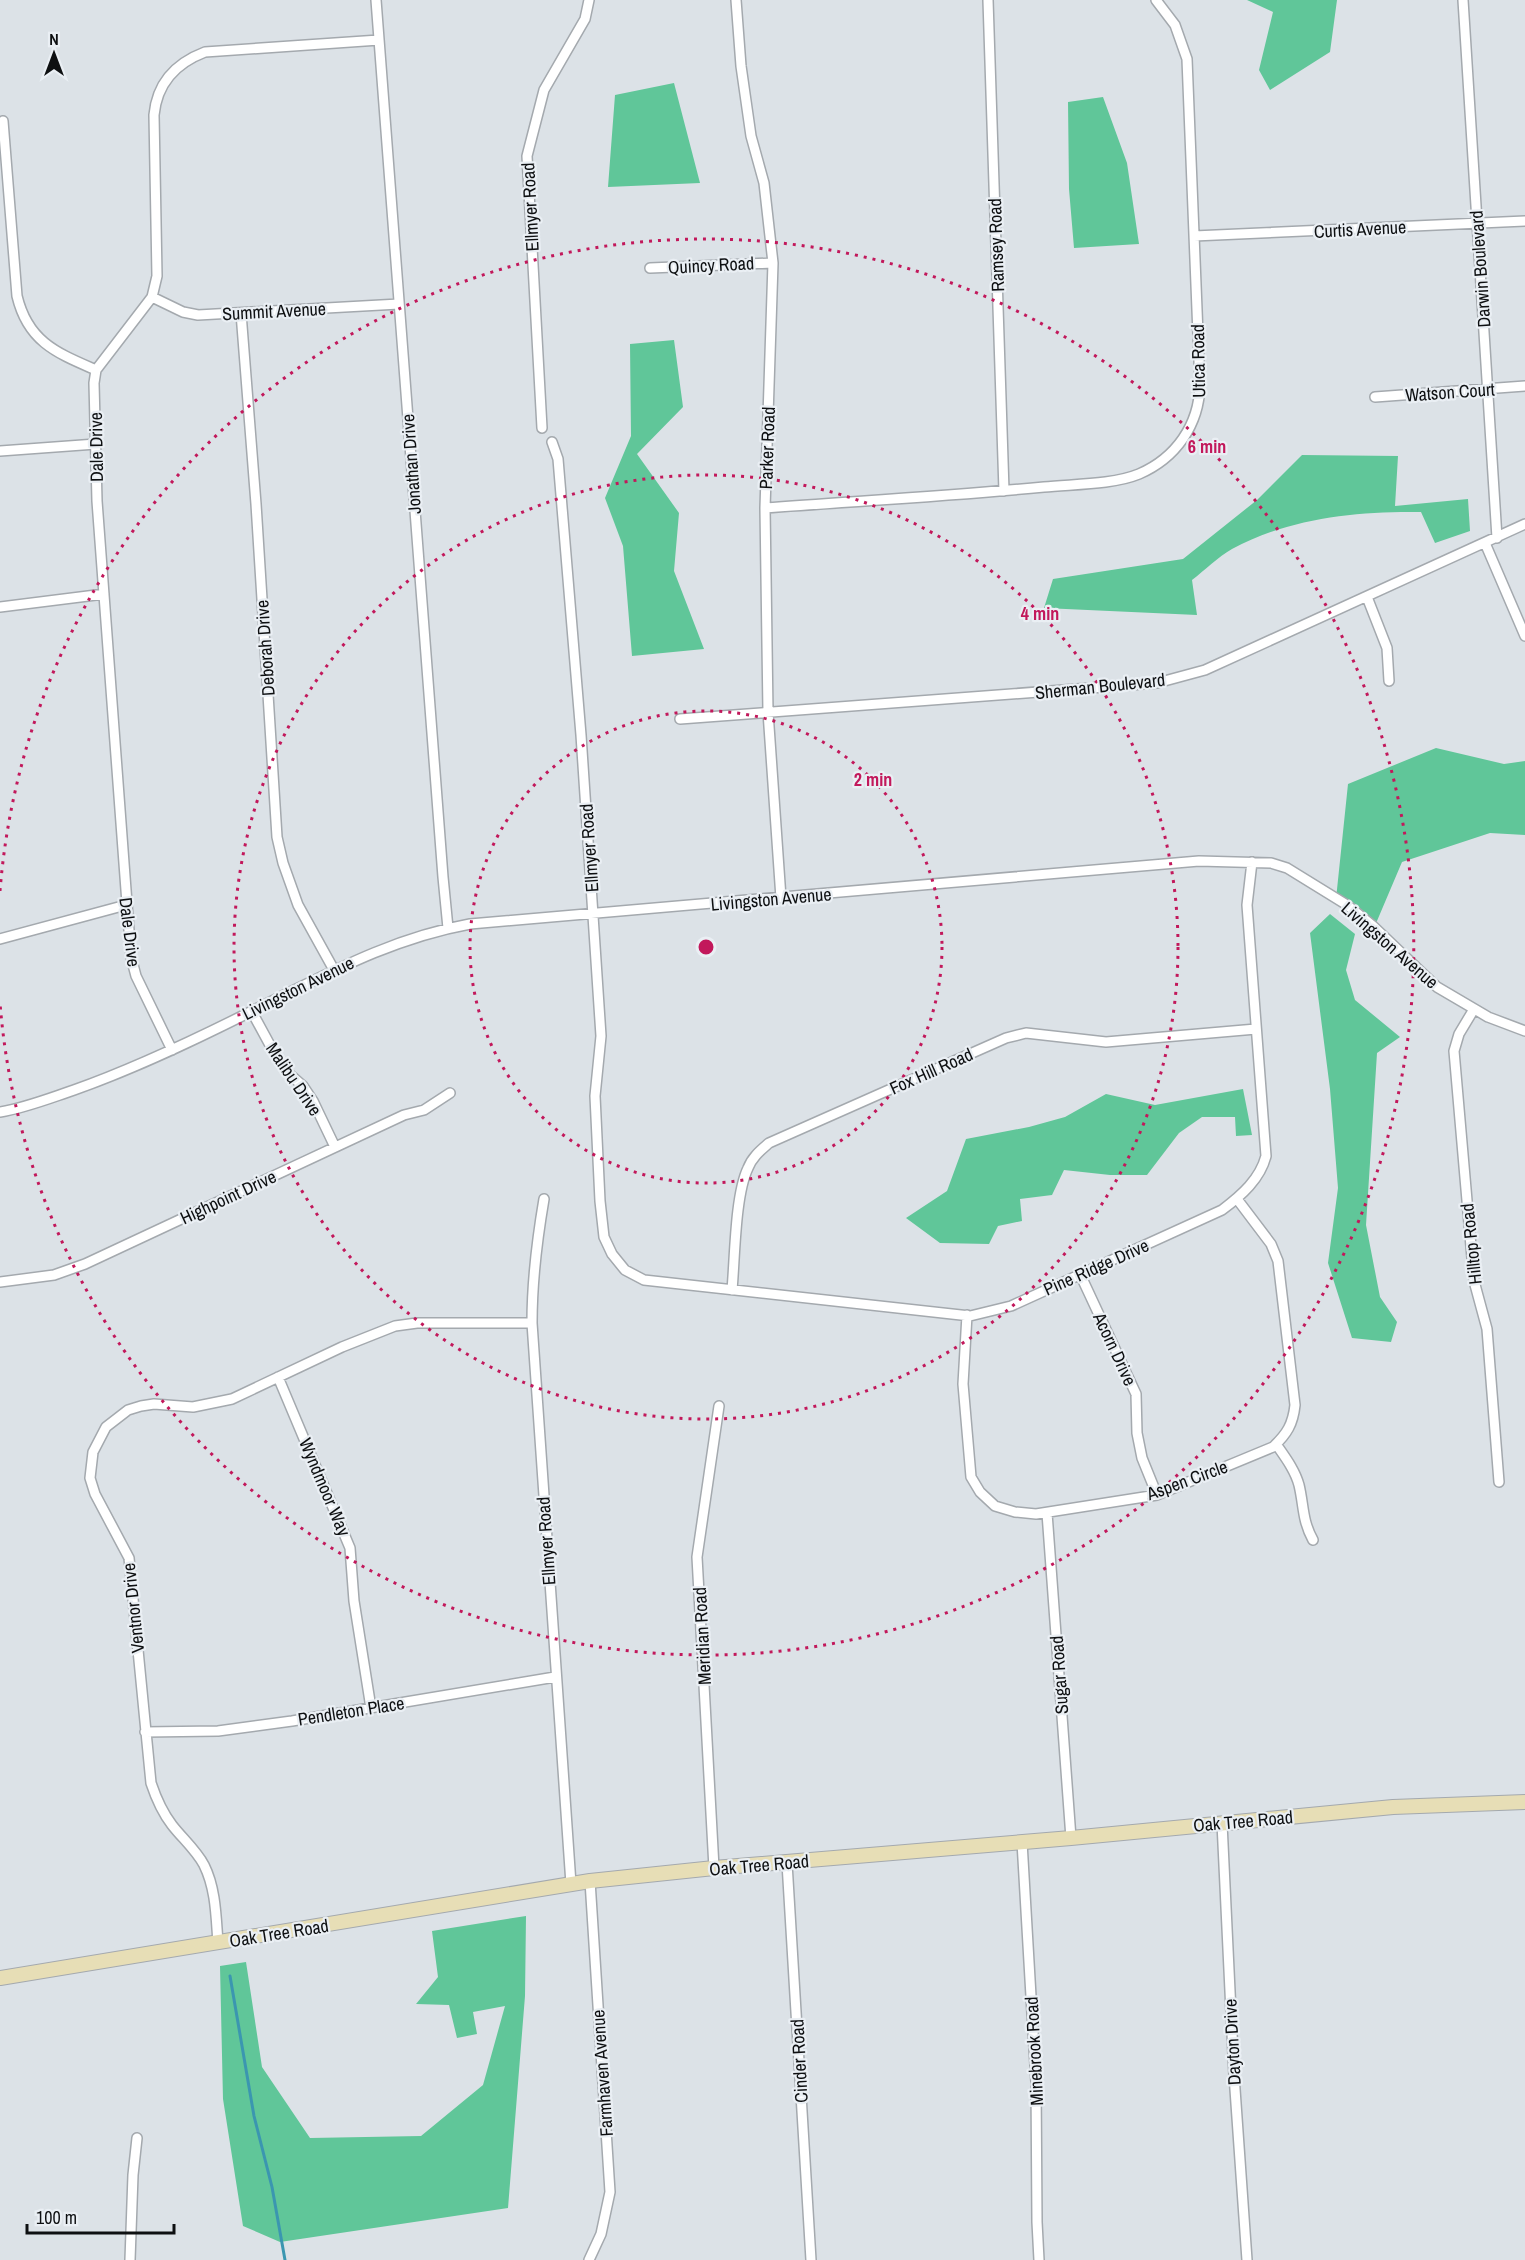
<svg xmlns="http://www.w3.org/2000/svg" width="1525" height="2260" font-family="'Archivo Narrow',sans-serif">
<rect width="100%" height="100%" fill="#dce2e7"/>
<path fill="#60c699" d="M1247 0H1337L1330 52 1270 90 1259 70 1273 12Z
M674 83 700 183 608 187 615 95Z
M1103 97 1127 163 1139 244 1074 248 1069 189 1068 102Z
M674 340 683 407 637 454 679 513 674 571 704 649 632 656 623 546 605 498 631 436 630 344Z
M1302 455 1398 456 1395 506 1468 499 1470 531 1435 543 1421 512C1357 511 1289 518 1232 549 1218 557 1205 570 1192 580L1197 615 1044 608 1053 579 1183 559 1257 500Z
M1436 748 1504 764 1525 761V835L1490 833 1402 862 1374 928 1336 899 1348 784Z
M1330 914 1355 934 1346 970 1355 1000 1400 1037 1377 1053 1366 1225 1380 1297 1397 1322 1391 1342 1352 1338 1328 1263 1338 1188 1330 1089 1310 933Z
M1243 1089 1252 1135 1236 1136 1235 1117H1202L1179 1133 1147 1175H1110L1064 1170 1052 1195 1020 1199 1022 1221 998 1226 989 1244 940 1243 906 1218 947 1191 966 1139 1029 1127 1065 1117 1106 1094 1155 1105Z
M526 1916 525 1996 508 2208 280 2242 243 2226 223 2099 220 1966 246 1962 262 2067 310 2138 421 2136 483 2085 505 2006 473 2012 477 2034 457 2038 449 2005 416 2004 438 1977 432 1931Z"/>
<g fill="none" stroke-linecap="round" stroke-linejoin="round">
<path stroke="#3b96b0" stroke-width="3" d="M230 1976 254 2116 272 2187 285 2260"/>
<defs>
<path id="street" d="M376 0 443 877 448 928
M736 0 741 66 751 136 764 183 773 263 765 508 768 712 781 898
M988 0 1004 491
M1463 0 1497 538
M3 121 17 296C28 342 57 353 96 370
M1194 236 1525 221
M650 268 773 263
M152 297 183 312 198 315 399 304
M241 313 256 504 277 837 283 863 298 905 334 970
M1375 397 1525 386
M542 428 527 156 544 90 585 19 589 0
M552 442 558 459 581 735 601 1036 595 1096 600 1201 604 1237 612 1254 625 1270 644 1280 970 1316 1011 1306 1222 1210C1242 1195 1260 1179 1266 1156L1247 905 1252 862
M0 451 96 444
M765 508C858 501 951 496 1044 487 1073 484 1112 485 1139 474 1176 458 1199 425 1200 385L1187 59 1175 25 1156 0
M1485 543 1525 636
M1367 597 1387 648 1389 681
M0 607 104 594
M680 719 1157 683 1205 670 1525 524
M0 939 126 905
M1474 1009 1459 1034 1454 1051 1474 1281 1487 1329 1499 1482
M252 1012 277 1058 287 1072 303 1086 313 1101 335 1147
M172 1050 136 976 131 957 97 501 94 383 96 370 152 297 157 276 154 115C157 83 176 63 205 52L379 40
M0 1112C25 1108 50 1098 74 1090 139 1067 201 1037 262 1006 331 972 393 938 470 924L1199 861 1271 863 1287 868 1347 905 1373 926 1437 987 1488 1017 1525 1031
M544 1199C537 1240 532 1281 532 1323L571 1884
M1080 1274 1136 1394 1137 1433 1142 1458 1157 1495
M0 1282 54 1275 85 1264 404 1115 424 1110 450 1093
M732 1290C735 1257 735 1195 748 1168 752 1157 761 1150 769 1143L1006 1038 1026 1033 1106 1042 1256 1029
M967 1315 963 1384 971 1477 980 1492 995 1506 1015 1512 1036 1514 1157 1495 1273 1447C1287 1434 1293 1424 1295 1405L1278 1261 1271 1244 1237 1199
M278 1377 350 1548 354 1601 371 1708
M1276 1444C1285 1457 1295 1470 1299 1485 1304 1506 1302 1520 1313 1540
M1047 1513 1071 1838
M145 1732 218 1731 292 1721 555 1677
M1222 1823 1234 2075 1247 2260
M1022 1842 1036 2082 1037 2222 1039 2260
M787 1863 811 2260
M714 1868 697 1557 719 1406
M218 1943C216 1917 216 1889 204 1865 196 1850 182 1838 172 1825 162 1812 156 1798 151 1783L129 1558 95 1494 90 1478 93 1452 106 1427 128 1410 141 1406 154 1404 193 1407 232 1399 342 1347 395 1326 417 1323H532
M130 2260 133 2175 137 2138
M589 2260 601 2234 610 2192 590 1881"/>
<path id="secondary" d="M0 1978 590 1881 714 1868 1071 1838 1393 1807 1525 1802"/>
</defs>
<use href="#street" stroke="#a4a9ae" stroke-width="12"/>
<use href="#secondary" stroke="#a4a9ae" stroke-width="16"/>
<use href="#street" stroke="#fff" stroke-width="9"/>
<use href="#secondary" stroke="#e7deb6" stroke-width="14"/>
</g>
<g fill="none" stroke="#c2185b" stroke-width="3" stroke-dasharray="3 6">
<circle cx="706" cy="947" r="236"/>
<circle cx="706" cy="947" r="472"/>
<path d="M0 891A708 708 0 1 1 0 1003"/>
</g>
<g text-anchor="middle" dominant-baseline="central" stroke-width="4.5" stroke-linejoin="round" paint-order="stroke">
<g font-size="18" fill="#0e1012" stroke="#eaeff4">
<text transform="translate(530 207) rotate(-93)">Ellmyer Road</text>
<text transform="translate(1360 229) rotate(-3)">Curtis Avenue</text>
<text transform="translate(996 245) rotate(-92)">Ramsey Road</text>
<text transform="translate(711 265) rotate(-3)">Quincy Road</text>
<text transform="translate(1480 269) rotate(-94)">Darwin Boulevard</text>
<text transform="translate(274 311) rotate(-3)">Summit Avenue</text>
<text transform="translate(1198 361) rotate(-91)">Utica Road</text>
<text transform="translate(1450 392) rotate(-4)">Watson Court</text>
<text transform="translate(96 447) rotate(-91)">Dale Drive</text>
<text transform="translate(767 448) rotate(-88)">Parker Road</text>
<text transform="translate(411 464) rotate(-94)">Jonathan Drive</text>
<text transform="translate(265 648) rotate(-94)">Deborah Drive</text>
<text transform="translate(1100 686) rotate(-6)">Sherman Boulevard</text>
<text transform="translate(589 848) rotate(-94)">Ellmyer Road</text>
<text transform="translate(771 899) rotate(-5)">Livingston Avenue</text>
<text transform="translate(130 932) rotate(83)">Dale Drive</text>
<text transform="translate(1390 945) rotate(41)">Livingston Avenue</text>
<text transform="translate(298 988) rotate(-26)">Livingston Avenue</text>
<text transform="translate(931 1071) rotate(-24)">Fox Hill Road</text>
<text transform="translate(294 1079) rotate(56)">Malibu Drive</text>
<text transform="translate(228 1197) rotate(-25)">Highpoint Drive</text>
<text transform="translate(1471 1244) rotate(-96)">Hilltop Road</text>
<text transform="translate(1096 1267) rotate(-24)">Pine Ridge Drive</text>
<text transform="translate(1115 1349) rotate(65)">Acorn Drive</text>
<text transform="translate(1187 1480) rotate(-20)">Aspen Circle</text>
<text transform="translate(325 1487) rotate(67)">Wyndmoor Way</text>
<text transform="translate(546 1541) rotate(-94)">Ellmyer Road</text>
<text transform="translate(133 1608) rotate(-96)">Ventnor Drive</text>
<text transform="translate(702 1636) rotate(-93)">Meridian Road</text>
<text transform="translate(1059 1675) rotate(-94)">Sugar Road</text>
<text transform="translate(351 1711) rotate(-9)">Pendleton Place</text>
<text transform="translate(1243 1821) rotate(-5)">Oak Tree Road</text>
<text transform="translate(759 1865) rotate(-5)">Oak Tree Road</text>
<text transform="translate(279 1933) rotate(-9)">Oak Tree Road</text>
<text transform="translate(1232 2042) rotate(-93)">Dayton Drive</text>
<text transform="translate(1034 2051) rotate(-93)">Minebrook Road</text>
<text transform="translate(799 2061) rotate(-93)">Cinder Road</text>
<text transform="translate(602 2073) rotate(-94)">Farmhaven Avenue</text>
</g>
</g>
<circle cx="706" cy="947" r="9" fill="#c2185b" stroke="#eaeff4" stroke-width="3"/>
<g font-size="18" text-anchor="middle" font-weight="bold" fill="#c2185b" stroke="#eaeff4" stroke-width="4.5" stroke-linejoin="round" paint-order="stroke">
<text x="1207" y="453">6 min</text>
<text x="1040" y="620">4 min</text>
<text x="873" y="786">2 min</text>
</g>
<g transform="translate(54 54)" stroke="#eaeff4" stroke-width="4.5" paint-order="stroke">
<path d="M0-4.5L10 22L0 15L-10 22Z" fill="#0e1012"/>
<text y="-9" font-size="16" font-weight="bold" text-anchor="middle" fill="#0e1012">N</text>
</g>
<path d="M27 2224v9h147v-9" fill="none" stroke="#0e1012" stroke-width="3"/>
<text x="36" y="2224" font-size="18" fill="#0e1012" stroke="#eaeff4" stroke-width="4.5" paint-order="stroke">100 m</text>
</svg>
